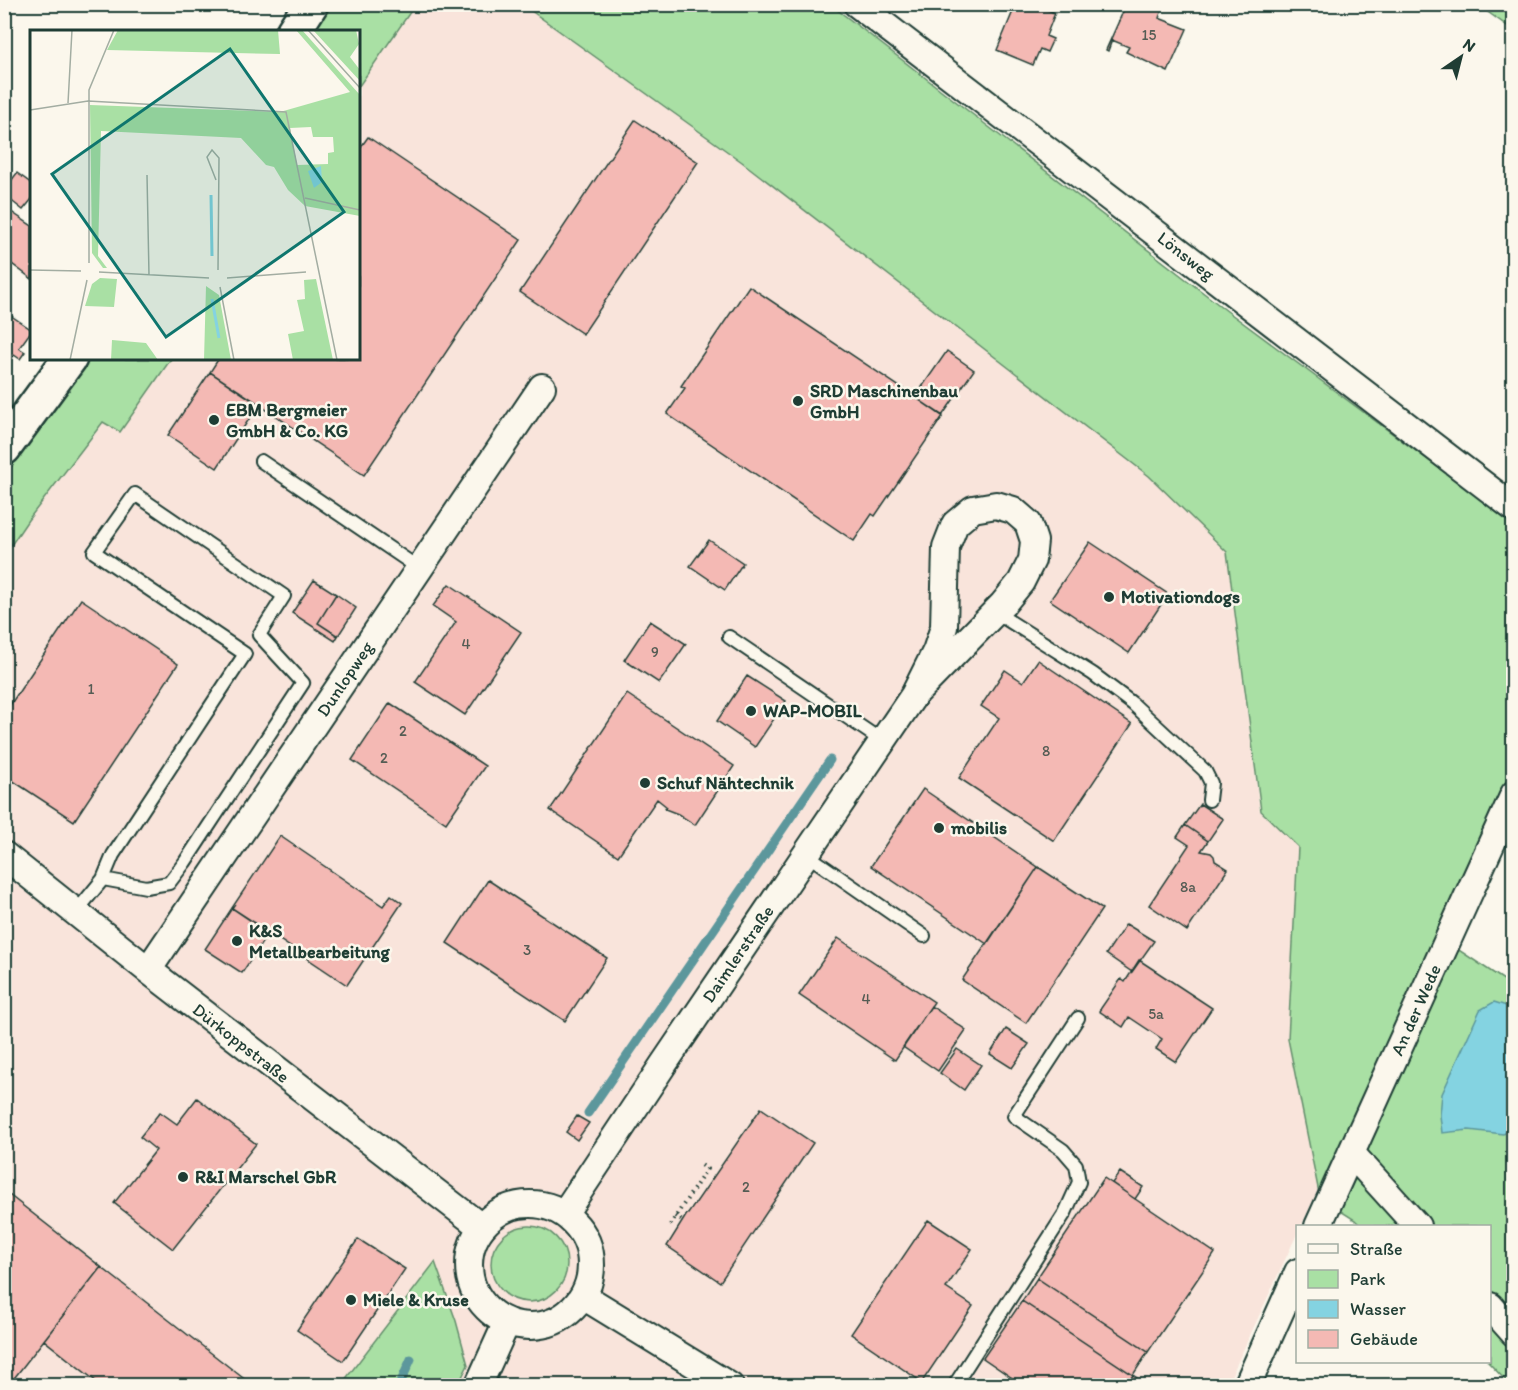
<svg xmlns="http://www.w3.org/2000/svg" width="1518" height="1390" font-family="Itim,sans-serif">
<rect width="100%" height="100%" fill="#fbf7ec"/>
<filter id="ink" filterUnits="userSpaceOnUse"><feTurbulence type="fractalNoise" baseFrequency=".0167" numOctaves="2"/><feDisplacementMap in="SourceGraphic" scale="12" xChannelSelector="R" yChannelSelector="G"/><feConvolveMatrix kernelMatrix="1 2 1 2 8 2 1 2 1" color-interpolation-filters="sRGB"/></filter>
<g filter="url(#ink)">
<path fill="#f9e4db" d="M415 5H523L742 162 1149 476 1227 552 1260 811 1298 847 1288 1039 1319 1188 1301 1226H1298L1297 1234 1227 1385H458L467 1365 456 1321 435 1262 341 1385 5 1386V554L28 520 104 422 120 432 171 359 358 358 359 86Z"/>
<path fill="#a9e0a4" stroke="#648e6c" stroke-width="1.5" d="M324 5H415L359 86 358 32H306Z
M523 5H831L1227 311 1513 523V766L1436 935 1513 986V1385H1510L1488 1362H1490V1226H1361L1355 1220 1320 1198 1288 1039 1298 847 1261 811 1227 552 1149 476 742 162Z
M1478 5H1513V30Z
M84 359H171L120 432 103 422 28 520 5 554V476Z
M491 1264a38 38 0 1 1 76 0a38 38 0 1 1-76 0Z
M435 1262 456 1321 468 1365 458 1385H341Z"/>
<path fill="#84d3e1" stroke="#5c979c" stroke-width="1.5" d="M1494 1002 1513 1008V1130L1503 1134 1469 1130 1442 1133 1440 1115 1442 1094 1480 1010Z"/>
<g fill="none" stroke-linecap="round" stroke-linejoin="round">
<path stroke="#5c979c" stroke-width="9" d="M588 1113 830 760
M399 1386 411 1359"/>
</g>
<path fill="#f4b9b4" stroke="#1f3d34" stroke-width="1.5" d="M1016 4H1034L1055 13 1046 36 1053 39 1047 52 1040 49 1033 65 997 50Z
M1128 4H1164L1159 18 1187 29 1168 72 1126 52 1129 47 1112 40 1108 51 1106 50 1126 5Z
M635 120 698 162 583 334 520 292Z
M368 137 521 240 364 475 210 372 219 358H358V151Z
M17 173 32 184V199L23 210 4 195V190Z
M4 207 32 226V279L4 258Z
M749 286 943 416 875 516 872 514 854 541 667 414 685 388 681 386Z
M4 311 32 330 19 348 25 352 20 359 14 355 4 368Z
M947 351 974 370 942 416 915 397Z
M210 372 259 404 217 468 168 435Z
M709 540 743 563 725 590 690 566Z
M1090 542 1168 594 1129 653 1050 600Z
M314 580 336 594 318 623 338 636 335 641 292 613Z
M449 584 521 632 465 715 415 682 456 622 433 606Z
M336 594 356 608 338 636 318 623Z
M81 599 178 664 74 821 4 775V714Z
M650 621 686 644 659 683 624 660Z
M1038 660 1132 724 1054 841 959 778 999 718 981 706 1005 670 1023 682Z
M747 676 786 701 755 747 717 721Z
M627 694 734 766 695 825 678 814 665 809 667 807 657 799 618 856 550 810Z
M390 703 485 766 446 823 352 760Z
M923 789 1038 867 987 944 871 866Z
M1200 804 1223 819 1208 841 1185 825Z
M1185 825 1208 841 1201 851 1211 853 1214 856 1215 861 1228 869 1187 931 1149 905 1189 845 1177 837Z
M280 836 383 906 391 895 402 903 347 985 232 908Z
M1038 867 1102 909 1026 1023 962 980Z
M488 880 607 958 565 1021 447 943Z
M232 908 269 932 242 973 205 949Z
M1126 924 1154 941 1132 972 1106 954Z
M838 938 934 1002 895 1060 799 995Z
M1139 960 1212 1008 1176 1062 1156 1049 1162 1039 1129 1017 1123 1027 1099 1011 1121 979 1125 982Z
M931 1006 966 1030 938 1071 903 1047Z
M1006 1029 1029 1044 1012 1068 990 1054Z
M957 1049 981 1065 964 1090 940 1073Z
M197 1098 256 1144 173 1249 114 1203 156 1150 140 1137 160 1112 177 1124Z
M761 1108 813 1143 720 1282 667 1246 687 1214H688Z
M577 1116 589 1123 577 1140 566 1132Z
M1120 1172 1143 1187 1135 1199 1112 1183Z
M1104 1178 1215 1253 1148 1352 1037 1278Z
M4 1191 101 1267 8 1386H4Z
M928 1220 972 1249 946 1288 973 1306 922 1382 851 1334Z
M358 1239 405 1269 343 1361 297 1330Z
M101 1267 247 1381 243 1386H102L44 1340Z
M1037 1278 1148 1352 1133 1375 1022 1301Z
M1022 1301 1133 1375 1126 1386H1024L983 1358Z
M1133 1375 1148 1386H1126Z"/>
<g fill="none" stroke-linecap="round" stroke-linejoin="round">
<defs>
<path id="lane" d="M261 461 420 569
M995 612 1093 674 1133 704 1205 771 1211 783 1209 800
M729 637 882 741
M806 854 924 936
M76 912 103 879 113 855 245 654 94 552 135 494 284 596 259 635 303 683 185 862 169 883 146 887 103 879
M954 1386 1065 1213 1079 1182 1076 1165 1063 1150 1014 1116 1078 1018"/>
<path id="street" d="M857 4 1514 508
M4 855 148 970 481 1227
M148 970 542 387
M1351 1153 1417 1226
M469 1265a61 61 0 1 1 122 0a61 61 0 1 1-122 0Z
M564 1214 663 1065 914 695 1003 604 1021 582 1032 560 1034 541 1028 523 1013 510 996 505 973 509 955 524 946 547 944 627 936 651 914 695
M1318 1226 1514 794
M583 1296 730 1386
M1490 1306 1514 1333
M478 1386 507 1322
M1247 1386 1298 1272"/>
<path id="secondary" d="M293 32 311 4
M4 448 70 358"/>
</defs>
<use href="#lane" stroke="#1f3d34" stroke-width="16"/>
<use href="#street" stroke="#1f3d34" stroke-width="30"/>
<use href="#secondary" stroke="#1f3d34" stroke-width="38"/>
<path stroke="#1f3d34" stroke-width="4" stroke-dasharray="1.5 4.5" stroke-linecap="butt" d="M675 1216 682 1221
M670 1225 707 1169 700 1164"/>
<use href="#lane" stroke="#fbf7ec" stroke-width="12"/>
<use href="#street" stroke="#fbf7ec" stroke-width="26"/>
<use href="#secondary" stroke="#fbf7ec" stroke-width="33"/>
</g>
</g>
<g fill="#1f3d34" stroke="#fbf7ec" stroke-width="2">
<circle cx="798" cy="401" r="6"/>
<circle cx="214" cy="420" r="6"/>
<circle cx="1109" cy="597" r="6"/>
<circle cx="751" cy="711" r="6"/>
<circle cx="645" cy="783" r="6"/>
<circle cx="939" cy="828" r="6"/>
<circle cx="237" cy="941" r="6"/>
<circle cx="183" cy="1177" r="6"/>
<circle cx="351" cy="1300" r="6"/>
</g>
<g text-anchor="middle" dominant-baseline="central" stroke-width="5" stroke-linejoin="round" paint-order="stroke">
<g font-size="15" fill="#545c54">
<text x="1149" y="35">15</text>
<text x="466" y="644">4</text>
<text x="655" y="652">9</text>
<text x="91" y="689">1</text>
<text x="403" y="731">2</text>
<text x="1046" y="751">8</text>
<text x="384" y="758">2</text>
<text x="1188" y="887">8a</text>
<text x="527" y="950">3</text>
<text x="866" y="999">4</text>
<text x="1156" y="1014">5a</text>
<text x="746" y="1187">2</text>
</g>
<g font-size="18" fill="#1f3d34" stroke="#fbf7ec">
<text transform="translate(1186 256) rotate(38)">Lönsweg</text>
<text transform="translate(345 679) rotate(-56)">Dunlopweg</text>
<text transform="translate(738 954) rotate(-56)">Daimlerstraße</text>
<text transform="translate(1416 1010) rotate(-66)">An der Wede</text>
<text transform="translate(241 1043) rotate(38)">Dürkoppstraße</text>
</g>
<g font-size="18" font-weight="bold" fill="#1f3d34" stroke="#fbf7ec" text-anchor="start">
<text x="810" y="391">SRD Maschinenbau<tspan x="810" dy="21">GmbH</tspan></text>
<text x="226" y="410">EBM Bergmeier<tspan x="226" dy="21">GmbH &amp; Co. KG</tspan></text>
<text x="1121" y="597">Motivationdogs</text>
<text x="763" y="711">WAP-MOBIL</text>
<text x="657" y="783">Schuf Nähtechnik</text>
<text x="951" y="828">mobilis</text>
<text x="249" y="931">K&amp;S<tspan x="249" dy="21">Metallbearbeitung</tspan></text>
<text x="195" y="1177">R&amp;I Marschel GbR</text>
<text x="363" y="1300">Miele &amp; Kruse</text>
</g>
</g>
<g transform="translate(30 30)">
<rect width="330" height="330" fill="#fbf7ec"/>
<path d="M88 0H248L250 24 77 20ZM266 0H272L330 65V186L275 176 258 160 244 137 236 135 211 108 71 101 68 226 77 238H73L62 223 60 75 250 82 320 62ZM281 97 283 107H303L304 122 298 123V134L267 135 260 98ZM283 0H326L329 14 320 27 330 40V51ZM70 248 87 249 84 277 55 276 62 254ZM286 249 303 330H263L258 304 274 301 267 270 275 269 274 250ZM176 256 189 265 201 330H174ZM82 310 116 313 128 330H81Z" fill="#a9e0a4" fill-rule="evenodd"/>
<path d="M291 136 292 152 284 158 278 141Z" fill="#84d3e1"/>
<path fill="none" stroke="#84d3e1" stroke-width="3" d="M181 165 182 226M182 269 189 308"/>
<path fill="none" stroke="#a3ada2" stroke-width="1.5" d="M278 0 330 58M38 73 42 0M0 80 58 71 256 82 307 330M117 145 119 245M186 150 177 127 182 120 189 128 188 240M275 168 330 180M59 233V60L84 0M0 240 51 241M69 242 179 248M197 248 276 242M190 257 204 330M40 330 57 250"/>
<path fill="#0f766e" fill-opacity="0.15" stroke="#0f766e" stroke-width="3" d="M200 19 314 182 136 307 22 144Z"/>
<rect width="330" height="330" fill="none" stroke="#1f3d34" stroke-width="3"/>
</g>
<rect width="1518" height="1390" fill="none" stroke="#fbf7ec" stroke-width="24"/>
<rect x="12" y="12" width="1494" height="1366" fill="none" stroke="#1f3d34" stroke-width="2" filter="url(#ink)"/>
<rect x="1296" y="1225" width="195" height="138" fill="#fbf7ec" stroke="#a3ada2" stroke-width="1.5"/>
<rect x="1308" y="1244" width="30" height="9" fill="#fbf7ec" stroke="#a3ada2" stroke-width="1.5"/>
<text x="1350" y="1255" font-size="18" fill="#1f3d34">Straße</text>
<rect x="1308" y="1270" width="30" height="18" fill="#a9e0a4" stroke="#a3ada2" stroke-width="1.5"/>
<text x="1350" y="1285" font-size="18" fill="#1f3d34">Park</text>
<rect x="1308" y="1300" width="30" height="18" fill="#84d3e1" stroke="#a3ada2" stroke-width="1.5"/>
<text x="1350" y="1315" font-size="18" fill="#1f3d34">Wasser</text>
<rect x="1308" y="1330" width="30" height="18" fill="#f4b9b4" stroke="#a3ada2" stroke-width="1.5"/>
<text x="1350" y="1345" font-size="18" fill="#1f3d34">Gebäude</text>
<g transform="translate(1461 57) rotate(35)" stroke="#fbf7ec" stroke-width="4.5" paint-order="stroke">
<path d="M0-4.5L10 22L0 15L-10 22Z" fill="#1f3d34"/>
<text y="-9" font-size="16" font-weight="bold" text-anchor="middle" fill="#1f3d34">N</text>
</g>
</svg>
